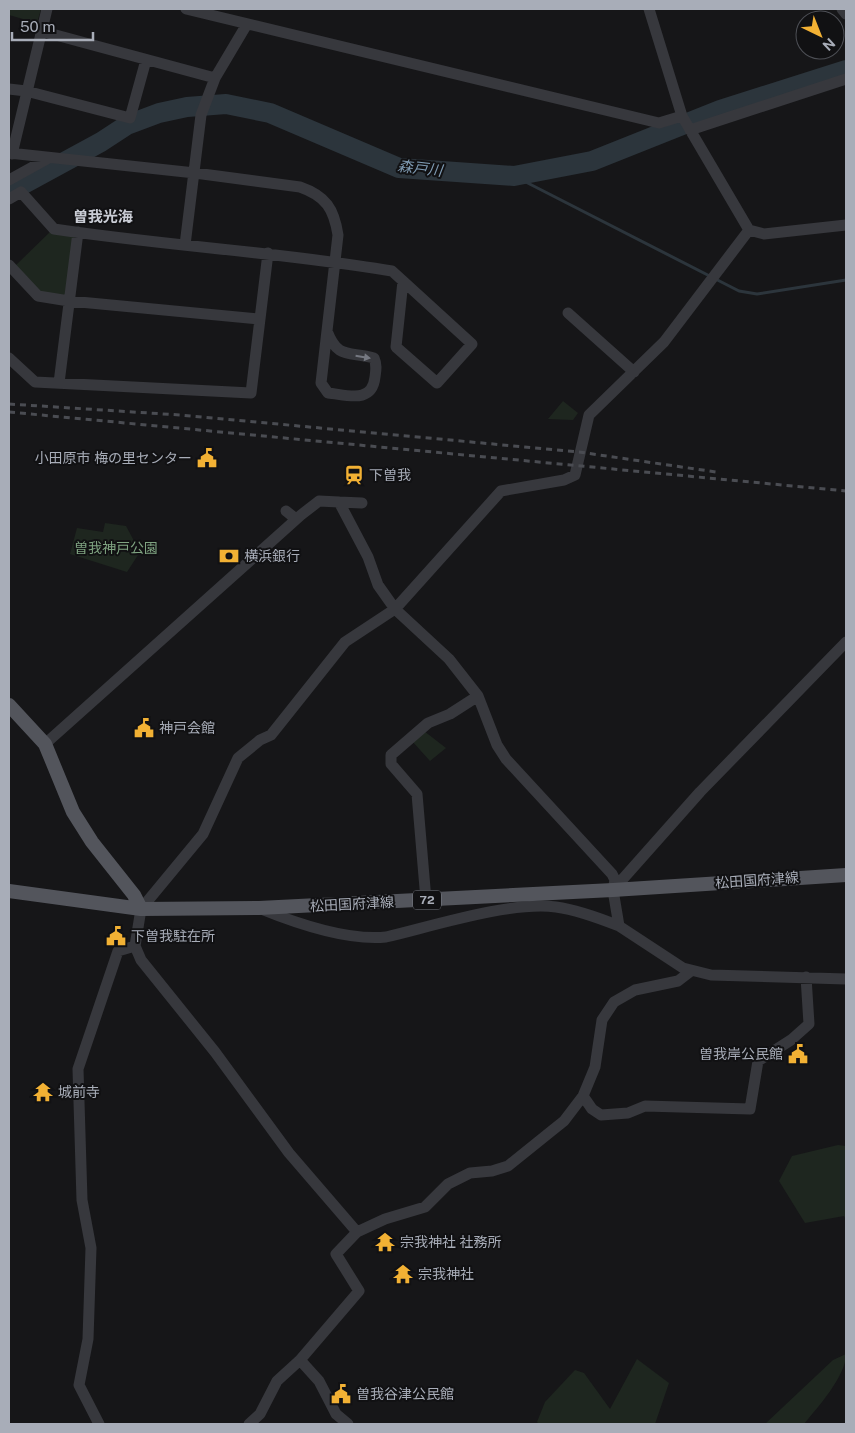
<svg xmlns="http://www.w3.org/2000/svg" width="855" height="1433" font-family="'Public Sans','Noto Sans JP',sans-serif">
<rect width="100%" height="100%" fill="#161618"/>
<path fill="#1e261f" d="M9 9H41L37 23 9 15Z
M51 231 75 234 67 298 39 294 14 267Z
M563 401 578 413 573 420 548 419Z
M105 523 126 526 140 552 127 572 70 554 77 528 103 532Z
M424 731 446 748 430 761 412 741Z
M838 1145 846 1146V1220L844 1216 805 1223 779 1181 792 1156Z
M846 1354C846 1376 818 1407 804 1424H765L833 1360Z
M637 1359 669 1383 655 1424H539L537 1422 545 1402 575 1370 584 1373 610 1409Z"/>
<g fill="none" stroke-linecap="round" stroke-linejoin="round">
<path stroke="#2c353c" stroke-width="3" d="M514 176 739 291 757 294 846 280"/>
<path stroke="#2c353c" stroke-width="20" d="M9 192 101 142 127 125 159 113 187 107 226 104 270 113 399 168 514 176 592 161 720 110 846 70"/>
<path stroke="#37383d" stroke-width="11" d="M186 9 659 123 682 116
M649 9 682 116 749 230 764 234 846 225
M842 9 846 14
M41 31 215 78
M9 89 26 91 130 118 146 60
M690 130 846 79
M9 153 195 173 300 187C326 196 334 209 338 235L321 383 328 393C348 395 372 404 375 377 376 370 377 365 374 358 349 351 338 360 327 331
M12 154 47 9
M9 180 47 159
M9 199 21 192 54 229C167 246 280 252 392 271L403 281 472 344 437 383 396 347 403 281
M185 245 201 115 215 78 247 24
M9 265 38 296 69 301 259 319
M568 313 634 372
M9 358 35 382 251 393 268 253
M59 383 78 232
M339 502 362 503
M286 511 296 519
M45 744 301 515 319 501 339 502 368 557 378 585 395 609 449 659 478 696 497 745 506 759 612 874 615 880 613 890 619 926 683 968 711 975 846 979
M613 890 700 792 846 642
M426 900 417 794 391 764V755L428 723 450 714 478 696
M261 909C298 924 347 941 386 937 433 926 510 901 556 907 578 910 599 918 619 926
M583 1096 592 1109 601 1115 628 1113 645 1106 750 1109 758 1061 791 1040 809 1024 806 977
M357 1232 289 1153 215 1052 141 960 135 946 141 909 203 834 238 758 260 740 271 735 345 642 395 609 501 491 564 480 575 475 589 415 664 342 749 230
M300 1360 319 1381 336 1414 348 1424
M99 1424 79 1385 88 1339 91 1248 82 1200 78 1069 118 951 135 946
M249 1424 260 1414 277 1381 300 1360 359 1291 336 1254 357 1232 385 1219 425 1207 448 1184 470 1173 492 1171 508 1166 549 1133 564 1121 583 1096 595 1067 602 1020 614 1002 635 990 678 981 691 971"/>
<path stroke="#53555c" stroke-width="14" d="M9 705 45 744 73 812 92 842 134 895 141 909
M9 891 141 909 259 908 613 890 846 875"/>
<path stroke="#4a4c52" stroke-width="3" stroke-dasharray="6 5" stroke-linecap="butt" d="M9 404 180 415 579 452 716 472
M9 412 846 491"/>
</g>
<defs><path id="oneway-solid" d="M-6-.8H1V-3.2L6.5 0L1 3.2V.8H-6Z" transform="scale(1.25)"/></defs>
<use fill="#757881" href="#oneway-solid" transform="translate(363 357) rotate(9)"/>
<defs>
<symbol id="civic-bare" viewBox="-9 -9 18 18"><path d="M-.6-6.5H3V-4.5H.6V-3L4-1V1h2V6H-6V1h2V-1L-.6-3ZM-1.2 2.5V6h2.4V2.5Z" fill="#f2b134" stroke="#111113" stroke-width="2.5" paint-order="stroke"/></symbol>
<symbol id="station-bare" viewBox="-9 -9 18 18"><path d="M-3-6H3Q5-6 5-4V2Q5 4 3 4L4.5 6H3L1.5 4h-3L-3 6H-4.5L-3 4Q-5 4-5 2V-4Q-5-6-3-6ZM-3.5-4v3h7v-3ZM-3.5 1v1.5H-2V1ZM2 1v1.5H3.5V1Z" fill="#f2b134" stroke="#111113" stroke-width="2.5" paint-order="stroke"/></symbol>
<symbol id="bank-bare" viewBox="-9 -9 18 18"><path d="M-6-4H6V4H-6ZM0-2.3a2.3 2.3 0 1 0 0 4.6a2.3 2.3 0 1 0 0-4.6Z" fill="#f2b134" stroke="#111113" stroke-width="2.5" paint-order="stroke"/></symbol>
<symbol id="temple-bare" viewBox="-9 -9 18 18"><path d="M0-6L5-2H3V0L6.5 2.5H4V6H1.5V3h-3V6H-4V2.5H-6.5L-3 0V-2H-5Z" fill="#f2b134" stroke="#111113" stroke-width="2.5" paint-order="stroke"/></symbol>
</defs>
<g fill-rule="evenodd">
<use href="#civic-bare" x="193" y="444" width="28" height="28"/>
<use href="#station-bare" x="340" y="461" width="28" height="28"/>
<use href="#bank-bare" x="215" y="542" width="28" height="28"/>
<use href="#civic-bare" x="130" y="714" width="28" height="28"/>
<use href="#civic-bare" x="102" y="922" width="28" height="28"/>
<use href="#civic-bare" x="784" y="1040" width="28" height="28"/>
<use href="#temple-bare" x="29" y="1078" width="28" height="28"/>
<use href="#temple-bare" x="371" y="1228" width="28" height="28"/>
<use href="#temple-bare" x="389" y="1260" width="28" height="28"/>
<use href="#civic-bare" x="327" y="1380" width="28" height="28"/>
</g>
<g text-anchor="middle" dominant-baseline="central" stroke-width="4" stroke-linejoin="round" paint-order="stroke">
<rect fill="#111113" stroke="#7b7e86" stroke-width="1" x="413" y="890.5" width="28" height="19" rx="4"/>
<g font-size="12" font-weight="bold" fill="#a8adb8">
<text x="427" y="900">72</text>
</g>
<g font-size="14" fill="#a8adb8" stroke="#111113" text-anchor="start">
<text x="192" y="458" text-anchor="end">小田原市 梅の里センター</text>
<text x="369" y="475">下曽我</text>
<text x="244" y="556">横浜銀行</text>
<text x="159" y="728">神戸会館</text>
<text x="131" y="936">下曽我駐在所</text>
<text x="783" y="1054" text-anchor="end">曽我岸公民館</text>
<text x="58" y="1092">城前寺</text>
<text x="400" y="1242">宗我神社 社務所</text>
<text x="418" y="1274">宗我神社</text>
<text x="356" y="1394">曽我谷津公民館</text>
</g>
<g font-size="14" fill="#7fa381" stroke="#111113">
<text x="116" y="548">曽我神戸公園</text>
</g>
<g font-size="14" fill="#a8adb8" stroke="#111113">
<text transform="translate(757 880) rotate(-4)">松田国府津線</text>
<text transform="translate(352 904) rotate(-3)">松田国府津線</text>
</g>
<g font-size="15" font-style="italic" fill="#7f9bb3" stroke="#111113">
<text transform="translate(420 168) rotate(7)">森戸川</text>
</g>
<g font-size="15" font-weight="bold" fill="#c9ccd4" stroke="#111113">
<text x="103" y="216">曽我光海</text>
</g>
</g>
<rect width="855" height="1433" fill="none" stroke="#a8adb8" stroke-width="20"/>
<g transform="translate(820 35) rotate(137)"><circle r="24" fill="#111113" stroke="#4d4f55"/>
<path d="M0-4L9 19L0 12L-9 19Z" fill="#f2b134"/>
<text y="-8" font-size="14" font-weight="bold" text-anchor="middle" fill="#a8adb8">N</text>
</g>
<path d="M12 32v8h81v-8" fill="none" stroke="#a8adb8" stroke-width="2.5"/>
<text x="20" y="32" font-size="15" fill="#a8adb8" stroke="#111113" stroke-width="4" paint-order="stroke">50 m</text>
</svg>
